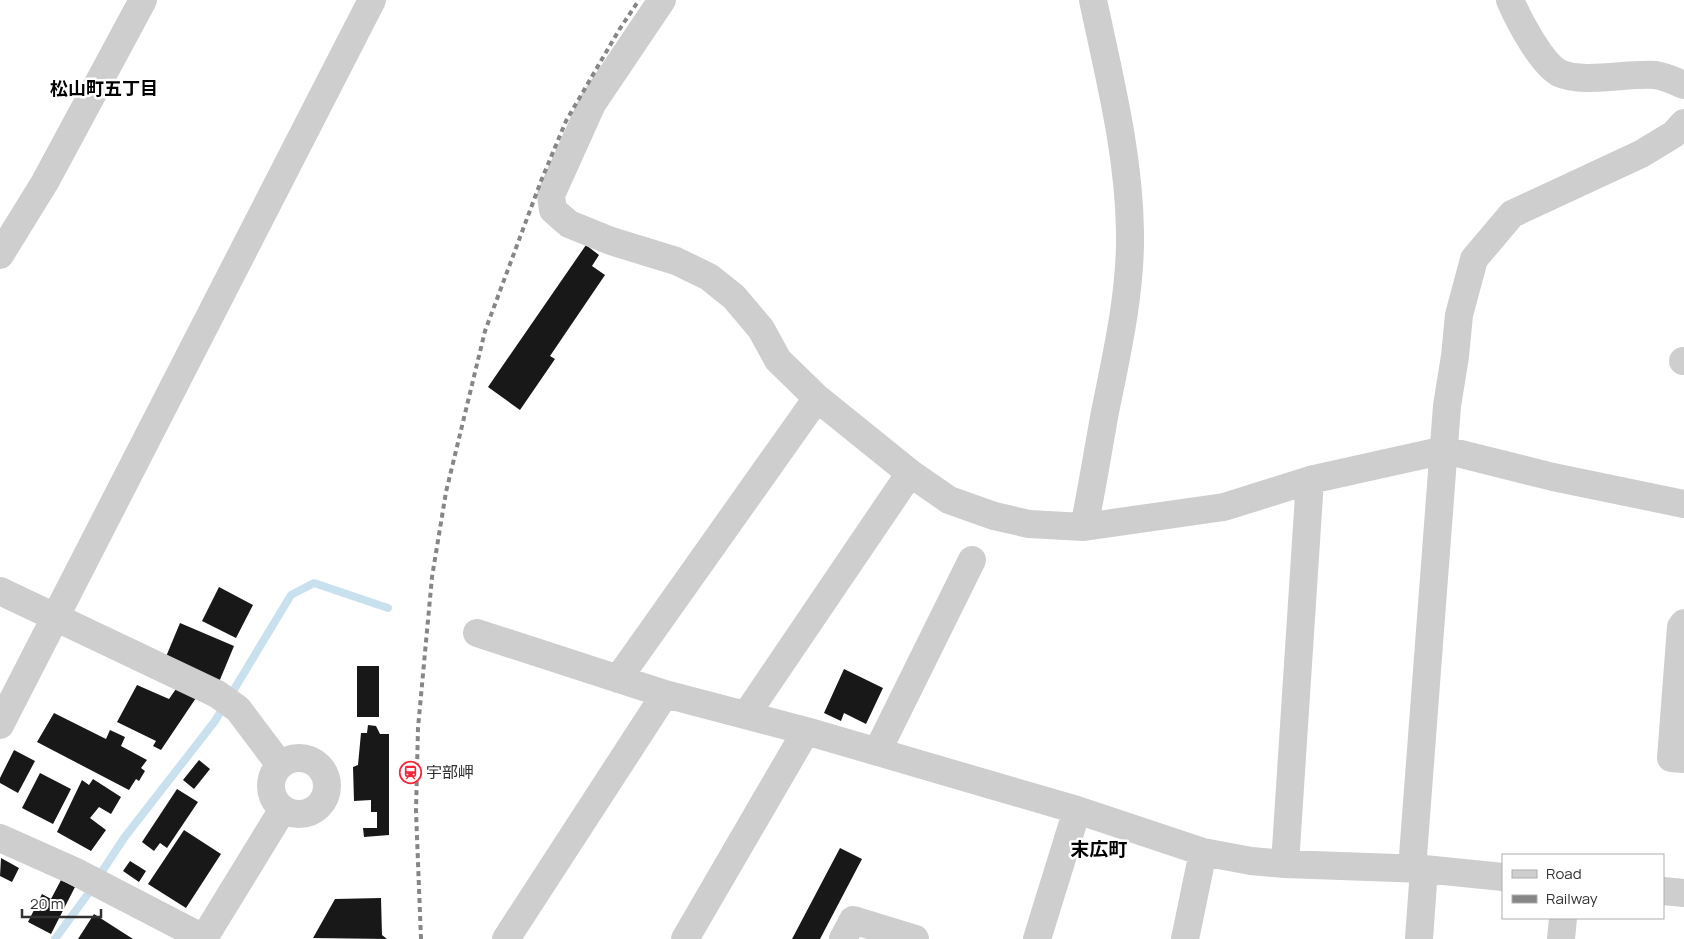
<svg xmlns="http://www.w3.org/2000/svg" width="1684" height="939" font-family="Manrope,'Noto Sans JP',sans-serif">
<rect width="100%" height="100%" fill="#fff"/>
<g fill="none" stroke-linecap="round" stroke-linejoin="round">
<path stroke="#c9e1ef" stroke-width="8" d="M101 873 124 838 215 721 291 595 314 583 388 608
M55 939 93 887"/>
</g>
<path fill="#181818" d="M586 245 599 255 592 266 605 275 550 356 555 359 520 410 488 387Z
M219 587 253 605 236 638 202 621Z
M180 623 234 646 219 682 165 659Z
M357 666H379V717H357Z
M844 669 883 688 866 724 844 713 841 721 824 713Z
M137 685 169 699 178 686 198 695 161 750 153 746 156 741 117 722Z
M54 713 106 739 110 730 125 737 121 746 147 760 141 768 145 771 139 781 136 779 129 790 37 742Z
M368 725 376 726 380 734H389V835L364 837 363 828H377V812H371V800L354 801 353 767 358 765 361 733H367Z
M14 750 35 761 18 793 0 783V778Z
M199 760 210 769 194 789 183 780Z
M40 773 71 789 53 824 22 808Z
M93 779 121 797 111 814 99 807 90 818 106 830 91 851 57 832 82 780 89 785Z
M177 789 198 802 167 848 160 843 154 851 142 842Z
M184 830 221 854 186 908 148 884Z
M840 848 862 859 820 939H792Z
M1 858 19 868 12 882 0 876Z
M130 861 146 871 139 882 123 871Z
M61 880 75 887 51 934 28 922 42 894 51 899Z
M381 898 382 935 387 939 313 938 335 899Z
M94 914 133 939H78Z"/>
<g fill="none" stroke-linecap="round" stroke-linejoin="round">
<path stroke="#cecece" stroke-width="28" d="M662 0 592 104 551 195 553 210 569 224 611 241 676 261 709 277 734 297 761 329 778 360 817 398 910 473 949 500 994 516 1029 524 1084 527 1224 507 1310 480 1445 450 1553 477 1684 504
M1510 0C1518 19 1541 63 1559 73 1583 84 1627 73 1655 75 1664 76 1675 81 1684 85
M0 255 45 182 143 0
M1683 361H1684
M1084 527C1092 489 1098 450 1105 412 1117 353 1131 292 1130 232 1129 153 1109 76 1093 0
M0 591 217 694 238 709 280 765
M1684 623 1681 627 1671 758 1684 759
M477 633 665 694 806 731 1077 810 1203 852 1251 861 1285 864 1424 869 1503 877
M618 679 817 398
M746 715 910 473
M0 725 372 0
M877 752 972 560
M271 786a28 28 0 1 1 56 0a28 28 0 1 1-56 0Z
M0 838 74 871 205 939
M1285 864 1310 480
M1412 869 1447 406 1455 356 1459 315 1474 259 1512 214 1641 154 1674 134 1684 123
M1663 891 1684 893
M204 938 283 809
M506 939 665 694
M685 939 806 731
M843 939 853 920 915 939
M1037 939 1077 810
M1185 939 1203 852
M1419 939 1424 869
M1561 939 1563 918"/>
<path stroke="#868686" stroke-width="4" stroke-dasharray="5 4" stroke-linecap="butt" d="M421 939 416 811 418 728 432 577 446 492 485 331 541 181 566 121 619 30 639 0"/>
</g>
<defs>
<symbol id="station-ring" viewBox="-11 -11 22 22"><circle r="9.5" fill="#fff" stroke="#f42638" stroke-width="1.5"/><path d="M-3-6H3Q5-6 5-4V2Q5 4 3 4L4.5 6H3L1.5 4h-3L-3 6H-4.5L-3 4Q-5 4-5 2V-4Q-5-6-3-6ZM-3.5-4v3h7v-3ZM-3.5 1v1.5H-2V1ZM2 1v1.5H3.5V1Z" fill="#f42638"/></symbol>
</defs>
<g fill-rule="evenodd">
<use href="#station-ring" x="398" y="760" width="25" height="25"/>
</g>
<g text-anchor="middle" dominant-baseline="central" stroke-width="5" stroke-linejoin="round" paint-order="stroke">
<g font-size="16" fill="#313131" stroke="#fff" text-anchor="start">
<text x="426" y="772">宇部岬</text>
</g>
<g font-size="18" font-weight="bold" fill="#000" stroke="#fff">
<text x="104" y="88">松山町五丁目</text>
</g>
<g font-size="19" font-weight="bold" fill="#000" stroke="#fff">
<text x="1099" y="849">末広町</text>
</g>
</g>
<rect x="1502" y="854" width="162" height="65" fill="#ffffff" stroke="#adadad"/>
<rect x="1512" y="870" width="25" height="8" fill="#cecece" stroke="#adadad"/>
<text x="1546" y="879" font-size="15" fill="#313131">Road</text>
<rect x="1512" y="895" width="25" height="8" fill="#868686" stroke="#adadad"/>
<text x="1546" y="904" font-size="15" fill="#313131">Railway</text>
<path d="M22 909v8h79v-8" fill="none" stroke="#313131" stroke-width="2.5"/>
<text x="30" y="909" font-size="15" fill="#313131" stroke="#ffffff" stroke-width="4" paint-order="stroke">20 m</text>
</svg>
